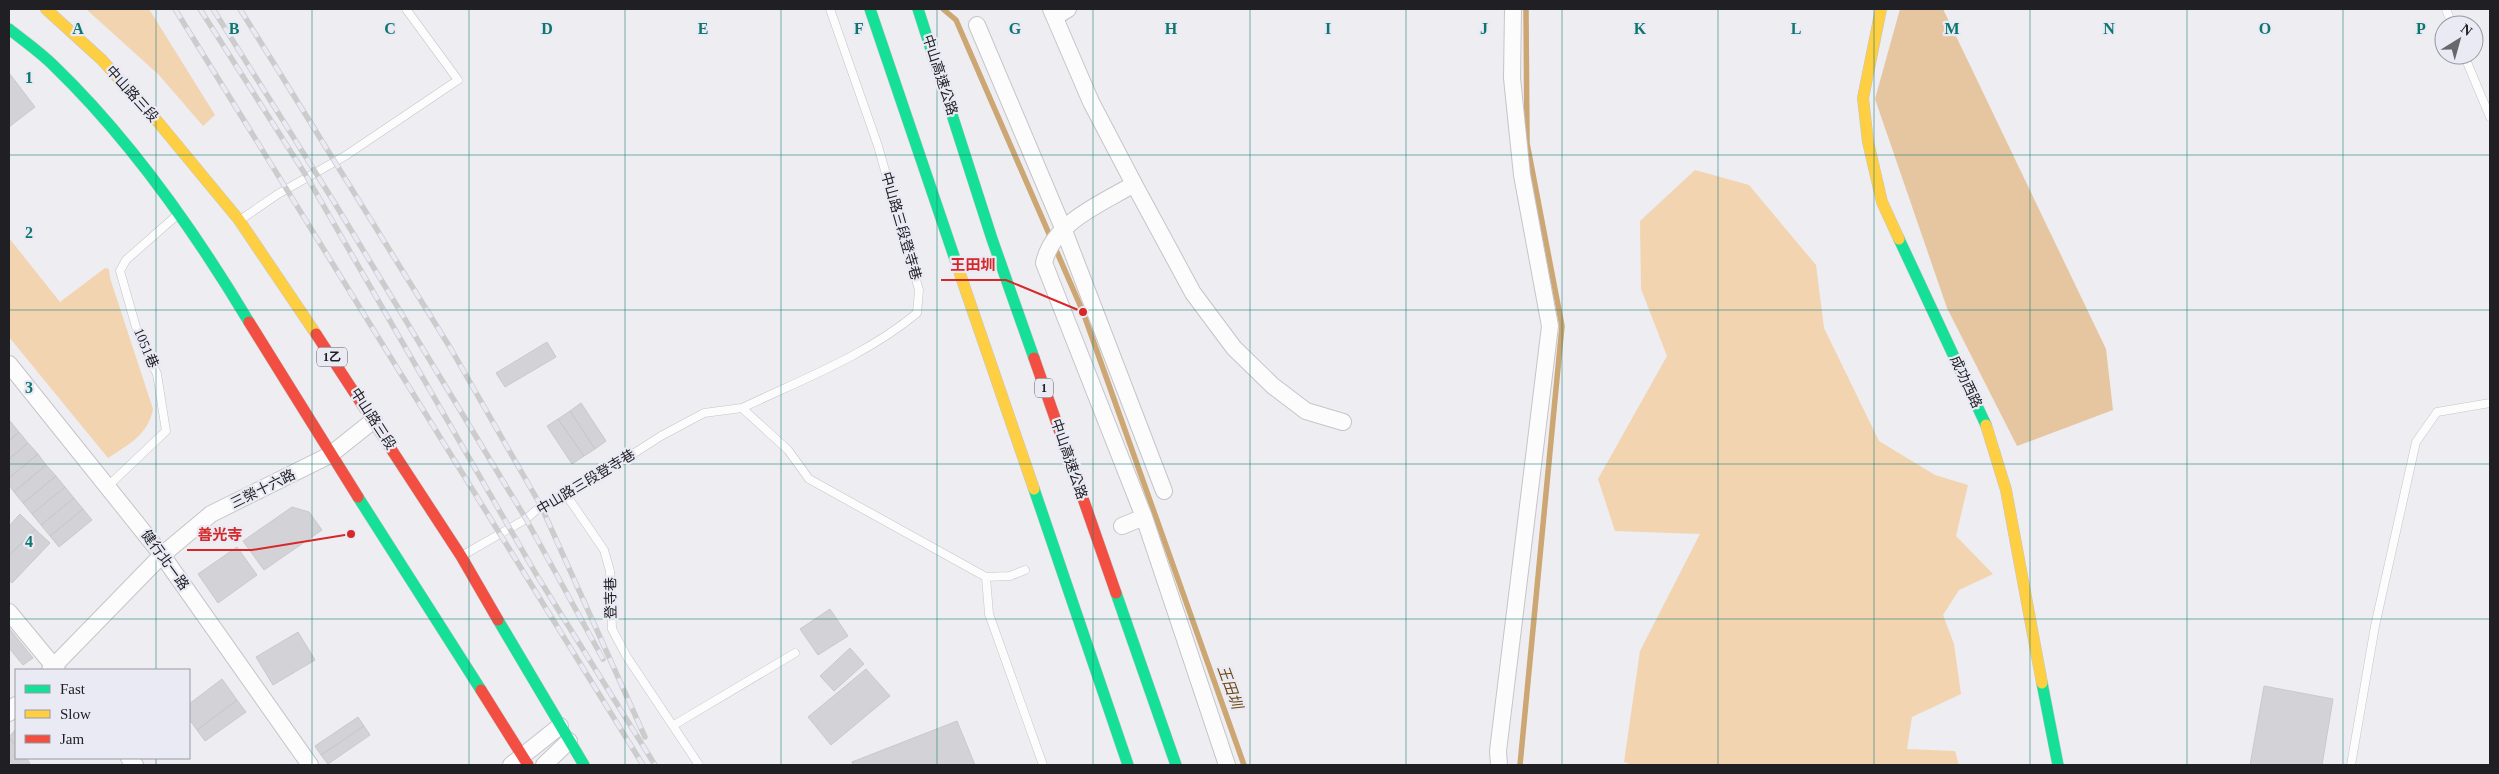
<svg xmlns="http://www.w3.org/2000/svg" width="2499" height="774" font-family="'Times New Roman','Noto Sans TC',serif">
<rect width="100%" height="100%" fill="#ededf2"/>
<path fill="#f2d4b1" d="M86 9H149L215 115 203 126 159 75Z
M1695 170 1749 185 1816 265 1824 328 1879 441 1935 475 1968 485 1956 536 1993 574 1959 590 1943 615 1954 644 1961 694 1912 717 1907 749 1955 751 1959 765H1633L1624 762 1640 651 1700 534 1615 531 1598 479 1667 356 1641 289 1640 221Z
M9 238 60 302 105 268 109 269 110 278 153 409C148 435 129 444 108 458L9 337Z"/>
<path fill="#e5c6a0" d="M1900 9H1943L2106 349 2113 410 2017 446 1947 308 1875 99Z"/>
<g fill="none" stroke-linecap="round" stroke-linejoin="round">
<path stroke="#cca673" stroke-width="5.5" d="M943 9 956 20 1083 312 1244 765
M1520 765 1562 326 1527 143 1526 9"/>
</g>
<path fill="#d3d3d7" stroke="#c9c9cd" d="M9 73 35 107 9 127Z
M547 342 556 357 505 387 496 373Z
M581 403 606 441 595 449 570 411Z
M570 411 595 449 584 456 558 419Z
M558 419 584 456 572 464 547 426Z
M10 421 19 432 9 441V422Z
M19 432 28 443 9 459V441Z
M28 443 38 454 9 478V459Z
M38 454 46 465 14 492 9 485V478Z
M46 465 56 476 23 503 14 492Z
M56 476 65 487 32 514 23 503Z
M65 487 74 498 41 525 32 514Z
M74 498 83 509 50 536 41 525Z
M292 507 309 512 322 530 264 570 243 541Z
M83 509 92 520 59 547 50 536Z
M20 514 35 529 9 556V526Z
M35 529 50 543 12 583 9 580V556Z
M237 547 257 575 218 603 198 574Z
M830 609 848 636 818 655 800 629Z
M9 628 33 658 23 665 9 648Z
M298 632 315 660 273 685 256 657Z
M850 648 864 664 834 691 820 676Z
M866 669 890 696 831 745 808 717Z
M222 679 237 700 197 730 189 719V704Z
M2264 686 2333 699 2322 765H2250Z
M237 700 246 712 205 741 197 730Z
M358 717 364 726 321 755 315 746Z
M957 721 975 765H853L852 762Z
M364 726 370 735 328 764 321 755Z
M16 729V746L9 737Z
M9 737 16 746V758H26L30 763 28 765H13L9 760Z"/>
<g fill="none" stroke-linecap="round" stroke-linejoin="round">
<defs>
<path id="lane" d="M2446 9 2452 25
M2464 55 2490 117
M243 218 278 194 345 156 458 80 406 9
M742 408C801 380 867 355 917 313L919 290 878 146 830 9
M108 486 166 431 157 374 138 334 120 271 126 260 176 216
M567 496 604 550 610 571 612 629 627 657 699 765
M465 554 526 519 541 506 567 496 661 436 704 413 742 408 788 450 809 479 986 577 1010 576 1025 570
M986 577 989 614 1043 765
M674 725 795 653
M2351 765 2375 626 2416 442 2437 412 2490 403"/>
<path id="street" d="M1051 9 1091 102 1134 184C1101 204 1053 222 1044 263L1144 517 1122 526
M1055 17 1068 9
M977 25 1063 228 1164 491
M1134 184 1193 293 1234 348 1273 386 1306 411 1343 422
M9 364 162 555 310 765
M1144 517 1227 765
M9 612 57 670
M50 670 162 555 211 514 330 455 374 420
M9 713 16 705
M129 758 135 765
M511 765 560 726
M544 765 569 741
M1499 765 1498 751 1550 326 1522 175 1512 78 1513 9"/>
<path id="fast" d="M870 9 958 268
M918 9 992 239 1034 358
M9 29C24 41 40 52 53 65 131 140 194 230 249 322
M1899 239 1986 425
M1034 489 1128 765
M358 497 481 690
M1116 593 1176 765
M498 620 584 765
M2042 683 2058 765"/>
<path id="slow" d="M46 9 102 60 158 122 239 220 316 334
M1881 9 1863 98 1868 142 1882 202 1899 239
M958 268 1034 489
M1986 425 2006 490 2042 683"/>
<path id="jam" d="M249 322 358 497
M316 334 461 556 498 620
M1034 358 1116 593
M481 690 528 765"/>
</defs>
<use href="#lane" stroke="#c5c5c9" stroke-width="9"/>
<use href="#street" stroke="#c5c5c9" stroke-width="18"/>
<use href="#fast" stroke="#c5c5c9" stroke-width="12"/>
<use href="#slow" stroke="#c5c5c9" stroke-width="12"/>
<use href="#jam" stroke="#c5c5c9" stroke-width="12"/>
<use href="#lane" stroke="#fcfcfd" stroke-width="8"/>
<use href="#street" stroke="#fcfcfd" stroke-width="16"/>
<use href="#fast" stroke="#16e098" stroke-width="11"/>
<use href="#slow" stroke="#ffcf43" stroke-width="11"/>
<use href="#jam" stroke="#f24e42" stroke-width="11"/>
<defs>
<path id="rail" d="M175 9 643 765
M200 9 307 177 536 574 655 765
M213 9 334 202 526 519 603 659
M240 9 451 349 541 506 645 737"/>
</defs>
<use href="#rail" stroke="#cccccd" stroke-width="5.5"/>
<use href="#rail" stroke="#eaeaf5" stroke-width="4" stroke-dasharray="11" stroke-linecap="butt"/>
</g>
<path fill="none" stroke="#0f766e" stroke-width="1" stroke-opacity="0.55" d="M156 9V670M312 9V765M469 9V765M625 9V765M781 9V765M937 9V765M1093 9V765M1250 9V765M1406 9V765M1562 9V765M1718 9V765M1874 9V765M2030 9V765M2187 9V765M2343 9V765M9 155H2490M9 310H2490M9 464H2490M9 619H2490M156 758V765"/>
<g text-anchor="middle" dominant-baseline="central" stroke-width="4.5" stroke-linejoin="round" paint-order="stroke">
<g fill="#eaeaf5" stroke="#5d5d63" stroke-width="1">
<rect x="317" y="347.5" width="30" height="19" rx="4"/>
<rect x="1035" y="378.5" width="18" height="19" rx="4"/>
</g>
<g font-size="12" font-weight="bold" fill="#202024">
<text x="332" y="357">1乙</text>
<text x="1044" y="388">1</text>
</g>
<g font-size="14" fill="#202024" stroke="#eaeaf5">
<text transform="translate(940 75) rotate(72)">中山高速公路</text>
<text transform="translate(132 94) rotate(48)">中山路三段</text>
<text transform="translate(901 226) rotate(74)">中山路三段登寺巷</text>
<text transform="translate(146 348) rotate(67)">1051巷</text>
<text transform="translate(1966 382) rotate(65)">成功西路</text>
<text transform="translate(373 419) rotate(57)">中山路三段</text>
<text transform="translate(1069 459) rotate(71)">中山高速公路</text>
<text transform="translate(586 482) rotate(-31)">中山路三段登寺巷</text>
<text transform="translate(263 489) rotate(-26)">三榮十六路</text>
<text transform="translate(165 560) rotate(54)">健行北一路</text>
<text transform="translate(611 598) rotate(-91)">登寺巷</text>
</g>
<g font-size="15" font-style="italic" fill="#6d480f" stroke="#eaeaf5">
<text transform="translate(1230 687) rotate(70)">王田圳</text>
</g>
</g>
<g font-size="16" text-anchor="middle" font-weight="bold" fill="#0f766e" stroke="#eaeaf5" stroke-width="4.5" stroke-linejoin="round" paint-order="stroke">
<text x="78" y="34">A</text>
<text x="234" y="34">B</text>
<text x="390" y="34">C</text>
<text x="547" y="34">D</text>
<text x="703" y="34">E</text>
<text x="859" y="34">F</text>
<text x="1015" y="34">G</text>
<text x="1171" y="34">H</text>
<text x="1328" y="34">I</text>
<text x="1484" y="34">J</text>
<text x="1640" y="34">K</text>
<text x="1796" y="34">L</text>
<text x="1952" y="34">M</text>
<text x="2109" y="34">N</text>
<text x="2265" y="34">O</text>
<text x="2421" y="34">P</text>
<text x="29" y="83">1</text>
<text x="29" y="238">2</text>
<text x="29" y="393">3</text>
<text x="29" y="547">4</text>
</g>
<path fill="none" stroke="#d62828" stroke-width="2" d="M1083 312L1006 280H941M351 534L252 550H187"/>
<g fill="#d62828" stroke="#eaeaf5" stroke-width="2">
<circle cx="1083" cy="312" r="5"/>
<circle cx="351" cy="534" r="5"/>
</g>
<g font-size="15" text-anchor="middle" font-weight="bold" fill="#d62828" stroke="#eaeaf5" stroke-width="4.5" stroke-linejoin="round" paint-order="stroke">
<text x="973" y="270">王田圳</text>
<text x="220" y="540">善光寺</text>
</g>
<rect width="2499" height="774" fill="none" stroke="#202024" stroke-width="20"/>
<rect x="15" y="669" width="175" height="90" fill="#eaeaf5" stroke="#9999a1"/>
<rect x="25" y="685" width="25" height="8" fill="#16e098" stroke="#9999a1"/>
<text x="60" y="694" font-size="15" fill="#202024">Fast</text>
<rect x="25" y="710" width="25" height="8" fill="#ffcf43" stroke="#9999a1"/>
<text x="60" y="719" font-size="15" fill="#202024">Slow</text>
<rect x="25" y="735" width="25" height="8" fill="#f24e42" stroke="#9999a1"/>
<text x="60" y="744" font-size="15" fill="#202024">Jam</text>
<g transform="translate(2459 40) rotate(37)"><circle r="24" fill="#eaeaf5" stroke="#9999a1"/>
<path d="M0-4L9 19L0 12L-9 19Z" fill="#68686c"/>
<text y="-8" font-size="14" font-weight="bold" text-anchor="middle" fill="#202024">N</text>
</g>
</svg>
